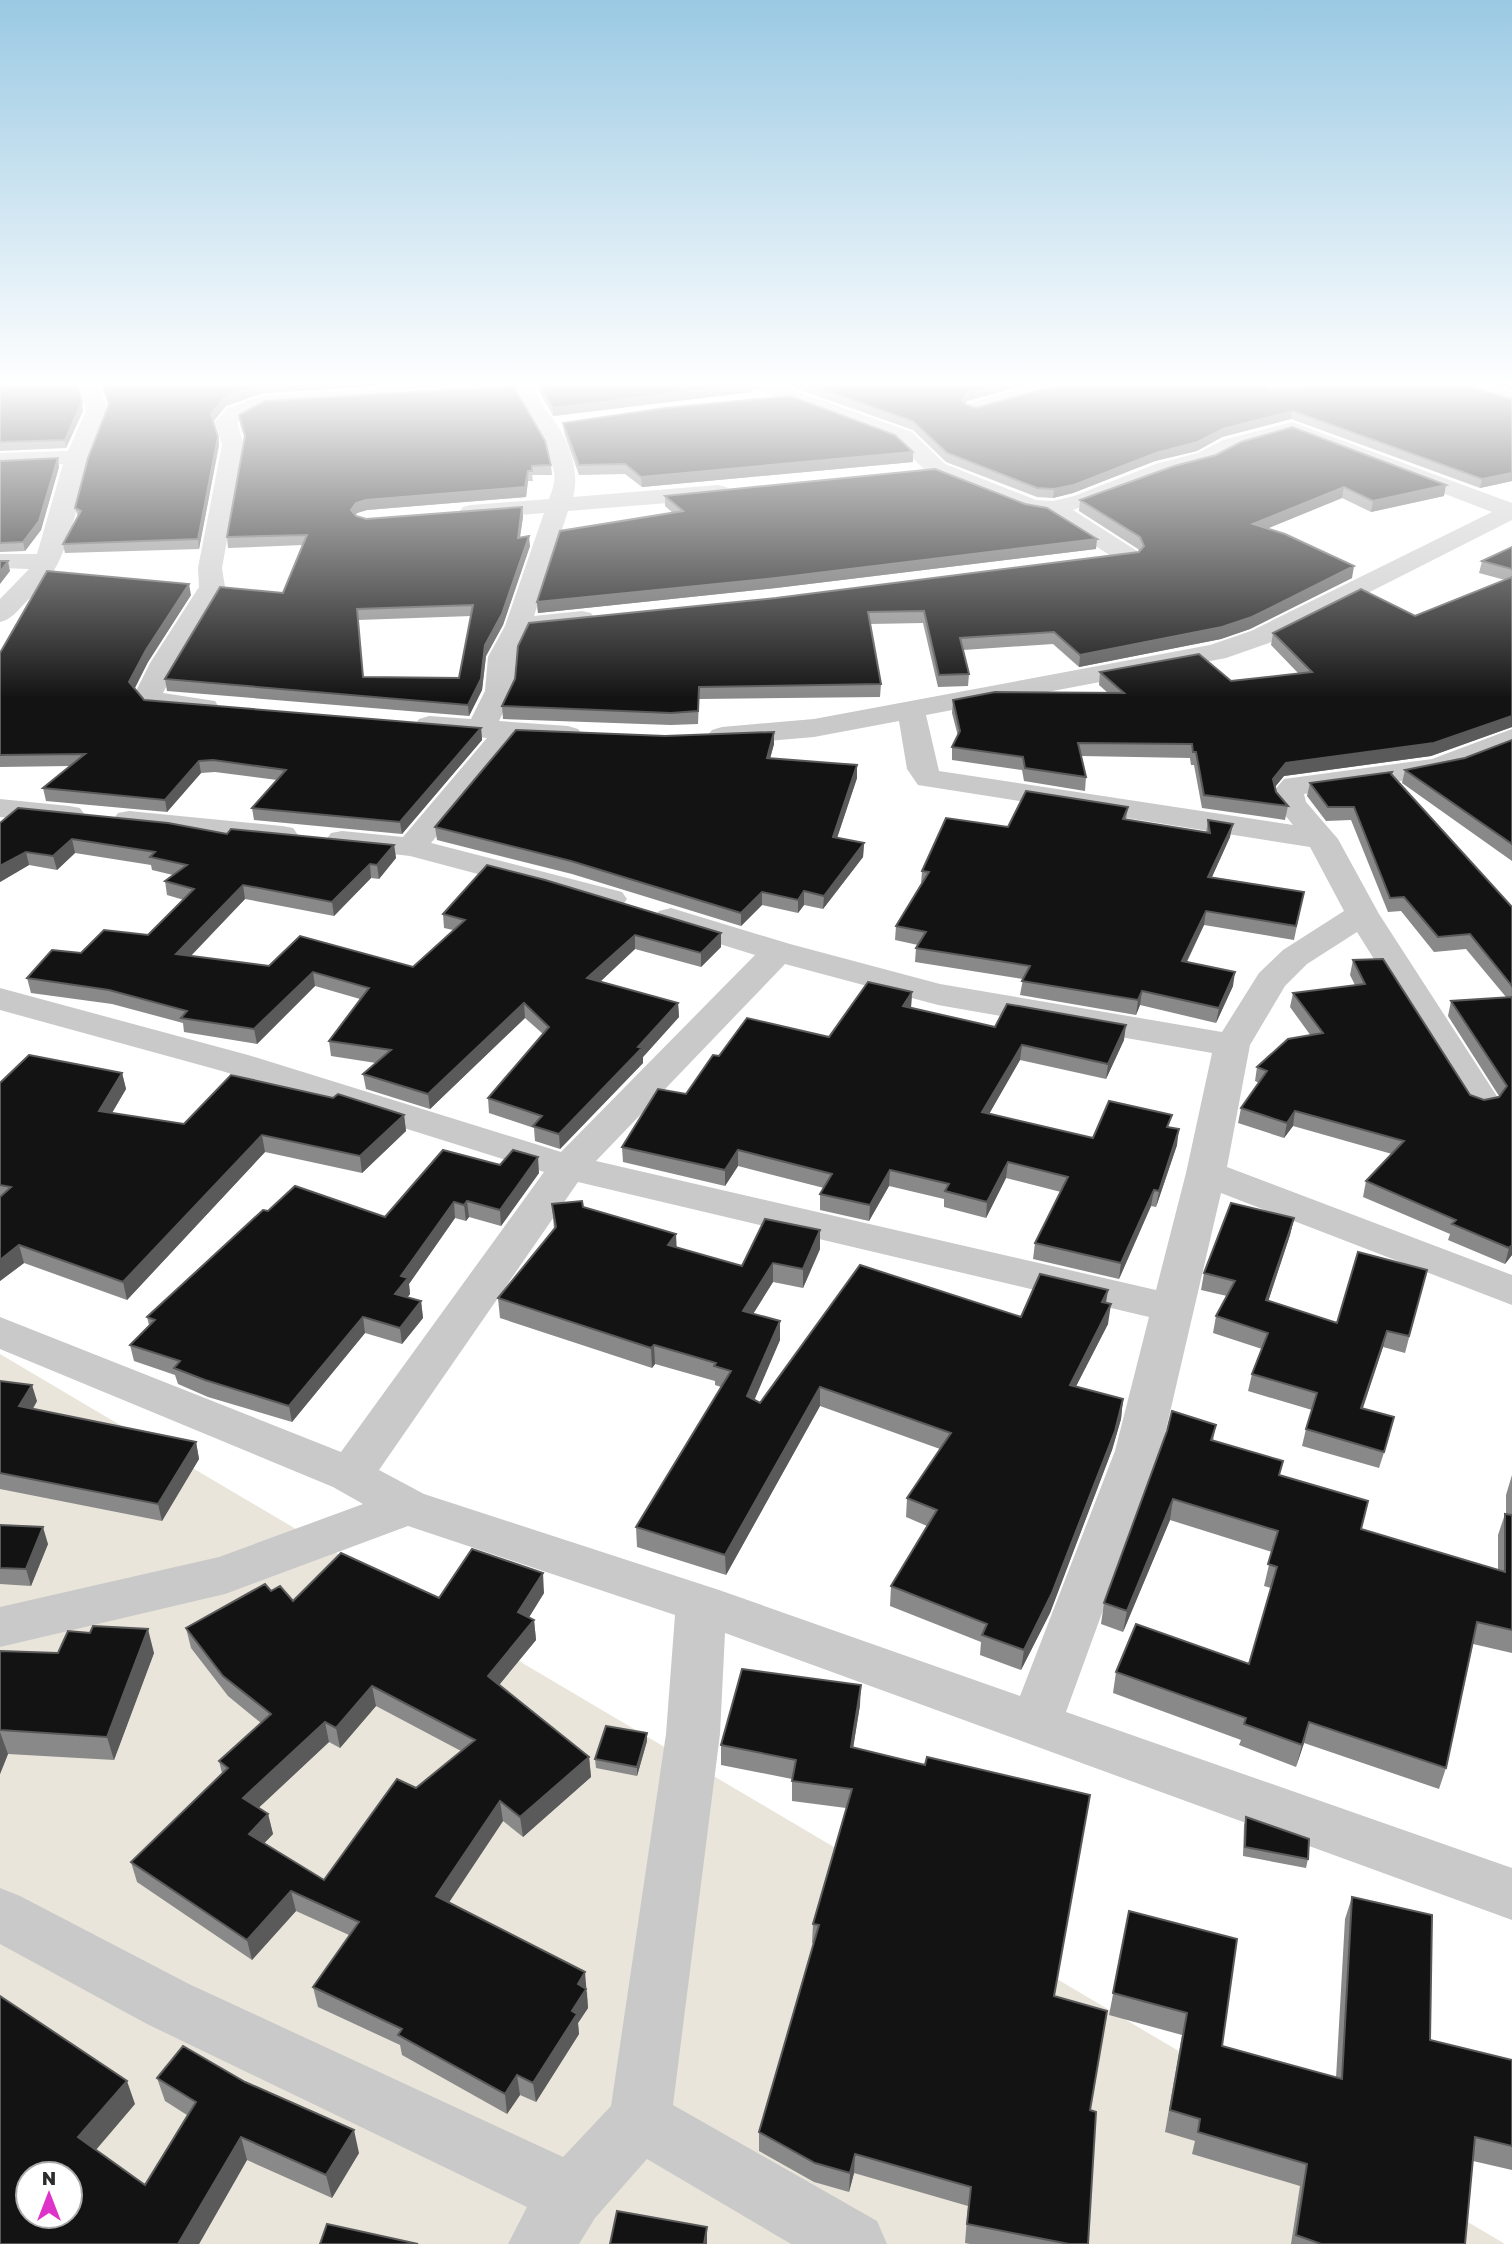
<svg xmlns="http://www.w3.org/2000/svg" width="1512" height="2244" font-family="'Golos Text',sans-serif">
<rect width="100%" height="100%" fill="#fff"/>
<path fill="#eae5da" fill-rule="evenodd" d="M0 1354 1505 2244H0ZM28 2174H70V2216H28Z"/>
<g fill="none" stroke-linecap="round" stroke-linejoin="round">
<path fill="#c9c9c9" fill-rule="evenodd" d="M79 384H99L108 411C82 458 82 513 59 561 52 577 38 590 25 603 17 611 12 619 0 622V599L29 569 0 568V554H37L63 464 0 467V453L68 451 86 411Z
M449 384H534C535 397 547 411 555 422 570 443 580 473 573 497L718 485 726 487 730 492 726 497 718 499 568 511 534 616 582 611 591 613 595 619 591 625 528 633 516 657 513 691 499 721 568 726 578 729 583 735 578 741 568 744 516 740 431 843 622 892 627 899 622 906 610 909 410 856 331 847 326 840 331 833 342 831 403 837 487 738 419 731 415 725 419 719 429 716 471 719 485 691 488 657 505 626 544 513 471 519 463 517 459 512 463 507 471 505 549 499C552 491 556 480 554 472 550 444 527 416 515 392L266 408 243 418 237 423 244 445 222 568 225 587 178 663 163 693 215 701 219 707 215 713C201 716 158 715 146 708 141 705 137 700 134 695L150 663 199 587 198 568 222 445 215 422 227 408 263 396Z
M747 384H776L912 432 945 464 1036 500 1053 501 1074 496 1156 464 1198 453 1223 440 1292 422 1512 503V520L1269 643 1226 658 926 715 939 771 1293 825 1276 804 1273 792 1284 779 1432 759 1512 729V749C1446 783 1375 782 1304 794L1306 802 1338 839 1379 914 1500 1101 1494 1109 1481 1112 1468 1109 1357 932 1307 964 1285 986 1250 1045 1227 1167 1512 1275V1305L1221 1193 1161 1451 1066 1712 1512 1868V1920L725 1633 720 1734 673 2105 877 2221 887 2244H791L647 2159 595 2218 579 2244H508L527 2207 147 2024 0 1944V1888L20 1896 189 1984 563 2157 611 2106 666 1734 675 1615 408 1526 225 1594 0 1647V1607L219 1557 363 1504 333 1487 0 1349V1317L341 1452 544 1172 222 1071 0 1010V988L248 1055 561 1152 755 955 659 925 654 918 659 911 671 908 790 944 940 984 1222 1032 1259 973 1283 950 1344 911 1310 847 918 785 907 769 899 721 814 737 722 745 712 742 707 736 712 730 722 727 814 719 1210 645 1251 631 1492 512 1291 435 1239 450 1214 463 1172 474 1073 510 1137 551 1140 556 1137 561 1128 563 1119 561 1047 515 1025 512 929 474 896 442 750 388ZM785 964 938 1005 1212 1053 1186 1173 1156 1290 596 1161ZM578 1182 1149 1317 1115 1451 1020 1696 719 1590 424 1494 379 1470Z
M1037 384H1068L1065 388 975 414 968 412 964 408 968 404Z
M1280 384H1312C1304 393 1282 398 1270 395L1267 391 1270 387Z
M1453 384H1484L1512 392V405L1456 388Z
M0 799 69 806 80 808 85 815 80 822 69 824 0 817Z
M129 811 282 826 293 828 298 835 293 842 282 844 118 827 113 820 118 813Z"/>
</g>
<path fill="#898989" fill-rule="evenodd" d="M0 384 82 402 83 411 66 448 0 451Z
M101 384H412L263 393 226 406 213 422 219 445 199 549 65 553 63 544 78 517 75 508 108 405Z
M535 384H752V392L553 416Z
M783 384H1029L967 401 965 404 967 405 976 408 1061 384H1273L1268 385 1269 388 1512 399V481L1480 488 1291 419 1222 437 1197 451 1155 461 1073 493 1053 498 1037 497 946 462 913 430Z
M1492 384H1512V390Z
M239 415 551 465 552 475H532L533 481H528L526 497 367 510 357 513 355 516 366 519 522 507 523 517 520 538 530 546 503 625 486 656 482 690 469 716 167 691 165 679 283 593 303 545 228 548 227 537 245 439 240 424ZM471 616 459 678 363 677 358 620Z
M563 423 913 462 642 487 625 474 579 475 564 433Z
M0 461 59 467 41 530 25 551 0 552Z
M1174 466 1444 496 1371 512 1342 498 1268 528 1352 578 1250 629 1221 639 1079 667 1053 644 963 650 969 674 968 686 938 687 923 623 870 624 881 684 880 697 699 699 698 724 671 725 503 719 502 706 776 598 1139 552 1138 549 1079 511 1080 500Z
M665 496 1096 549 776 588 538 613 537 602 673 513 665 506Z
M1512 547V727L1431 756 1284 776 1275 787 1276 792 1288 806 1285 820 1202 808 1194 765H1191L1190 758 1081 756 1086 777 1085 791 1024 781 1022 770 952 760V747L958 736 952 713 953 700 1108 693 1099 685 1100 672 1231 681 1299 674 1271 645 1273 633 1415 616 1505 580 1479 573 1482 561Z
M191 595 148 662 134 688 144 700 481 728 482 740 402 834 254 820 252 808 277 780 215 772 201 773 167 812 46 801 43 788 70 766 0 767V653Z
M774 732V744L770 758 857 765V778L837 838 864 843 863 857 823 909 804 905 798 913 762 905 741 926 572 874 437 840 435 827Z
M1512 740V861L1402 783 1405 770 1465 758Z
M1392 772V775L1512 907V1255L1505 1264 1448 1240 1450 1234 1363 1197 1366 1181 1392 1154 1293 1126 1284 1138 1238 1123 1241 1108 1259 1083 1255 1081 1257 1067 1311 1036 1290 1007 1293 993 1355 985 1350 975 1353 960 1470 1095 1484 1100 1499 1096 1448 1016 1451 1001 1506 997 1466 949 1434 952 1401 911 1388 912 1351 820 1326 821 1307 796 1310 783Z
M1128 807 1126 820 1206 833 1208 820 1230 837 1212 877 1304 892 1294 940 1204 925 1187 962 1233 986 1216 1023 1140 1005 1136 1015 1020 995 1023 979 915 962 916 948 918 945 895 940 896 926 921 884 922 871 1008 827Z
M0 823 227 834 394 845 396 858 379 879 371 878 334 916 245 899 191 956 269 966 413 967 453 930 444 928 443 914 721 933V947L701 967 635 949 600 982 678 1003 679 1017 643 1057V1063L560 1149 535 1141 534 1128 489 1113 488 1098 543 1034 525 1018 430 1109 366 1089 363 1074 376 1063 331 1056 329 1041 360 999 315 986 257 1044 184 1032 183 1023 112 1004 31 993 27 978 81 953 148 935 184 900 167 895 165 881 173 875 152 870 151 865 75 853 57 870 29 865 0 882Z
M912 992 911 1008 995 1027 1124 1040 1106 1079 1020 1060 989 1114 1093 1138 1170 1127 1177 1145 1156 1207 1151 1206 1119 1279 1033 1259 1035 1243 1061 1192 1006 1178 986 1218 944 1207V1199L889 1186 869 1221 820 1210V1194L824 1188 738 1166 725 1186 623 1162 622 1147 686 1094 719 1056 829 1037Z
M122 1073 126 1089 112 1113 184 1124 404 1115 406 1131 362 1173 265 1152 127 1300 24 1263 0 1281V1083Z
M500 1165 539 1173 501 1226 469 1217 466 1221 455 1218 409 1284 410 1294 408 1297 421 1301 423 1318 402 1344 365 1333 292 1422 208 1397 178 1384 175 1375 134 1361 130 1345 149 1325 147 1317 268 1211 385 1217Z
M552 1204 583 1207 677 1248 742 1266 820 1249 803 1288 773 1282 753 1314 780 1340 754 1399 760 1403 1021 1317 1106 1303 1108 1324 1076 1386 1123 1399 1121 1419 1112 1450 1050 1613 1021 1670 980 1655 981 1642 890 1606 891 1586 927 1526 906 1517 907 1498 940 1449 820 1406 726 1575 637 1547 636 1527 721 1387 715 1385V1381L655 1364 652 1368 500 1318 498 1298 554 1229Z
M1294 1218 1290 1235 1268 1301 1337 1323 1427 1270 1405 1353 1383 1347 1363 1408 1390 1434 1379 1468 1302 1446 1306 1429 1312 1410 1248 1391 1252 1374 1262 1349 1213 1333 1216 1316 1227 1296 1201 1290 1204 1273Z
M0 1381 37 1401 33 1409 196 1442 199 1459 162 1521 0 1489Z
M1216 1425 1213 1441 1280 1476 1361 1529 1498 1570V1535L1505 1514H1506V1495L1512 1475V1653L1473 1644 1446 1768 1439 1789 1304 1743 1296 1767 1239 1745 1241 1740 1113 1693 1116 1672 1249 1664 1271 1588 1264 1586 1272 1552 1170 1520 1123 1632 1101 1624 1104 1603 1167 1431Z
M0 1525 48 1544 31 1586 0 1584Z
M271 1591 293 1601 439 1598 544 1593 529 1617 534 1620 536 1640 499 1685 589 1757 591 1777 523 1837 503 1821 449 1902 587 1992 588 2008 578 2023 579 2034 536 2102 520 2095 507 2114 402 2055 400 2045 318 2007 313 1987 349 1935 296 1911 252 1960 137 1882 131 1862 222 1773 219 1761 261 1723 228 1696 191 1648 186 1628ZM376 1706 461 1751 416 1788 324 1880 264 1843 273 1834 268 1814 258 1808 329 1742 340 1748Z
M0 1651 58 1653H154L114 1760 8 1754 0 1774Z
M860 1705 853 1748 1054 1997 1090 2110 1088 2244H970L965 2243 968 2206 854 2173 849 2192 814 2182 759 2151V2132L814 1944 812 1943 813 1924 846 1808 792 1801V1779L721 1765V1745Z
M647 1741 637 1776 596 1768 595 1759Z
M1246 1817 1308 1859 1306 1868 1243 1856 1244 1825Z
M1352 1897 1430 2040 1512 2060V2170L1473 2161 1465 2244H1291L1300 2186 1192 2154 1195 2141 1165 2132 1182 2035 1109 2015 1129 1911 1222 2046 1336 2078 1345 1919Z
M157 2078 359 2153 332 2198 247 2160 199 2244H0L135 2104 96 2150 145 2185 187 2115 165 2101Z"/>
<path fill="#5a5a5a" d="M283 384H412L263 393 226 406 212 423 211 414 225 397 262 385Z
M752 384V392L553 416V408Z
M1001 384H1029L967 401 961 408 962 400 968 393Z
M82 402 83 411 66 448 65 440Z
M1293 411 1291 419 1222 437 1197 451 1155 461 1073 493 1053 498 1054 489 1223 429Z
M218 437 219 445 199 549 198 539Z
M913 452V462L642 487 641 477Z
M58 458 59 467 41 530 25 551 23 542Z
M528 471V481L526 497 367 510 357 513 352 520 351 510 356 503 366 500Z
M1512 473V481L1480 488 1482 479Z
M1446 485 1444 496 1371 512 1373 501Z
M1344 487 1342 498 1252 535 1253 524Z
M522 507 523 517 518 548V538Z
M529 536 530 546 503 625 486 656 482 690 469 716 468 705 485 645Z
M1097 539 1096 549 776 588 538 613 537 602Z
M8 561 10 571 0 584V572Z
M1354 566 1352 578 1250 629 1221 639 1079 667 1080 655Z
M189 584 191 595 148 662 132 694 129 682 146 650Z
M1512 716V727L1431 756 1284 776 1270 793 1273 779 1286 763Z
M481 728 482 740 402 834 400 822Z
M774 732V744L767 770V758Z
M199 761 201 773 167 812 165 800Z
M857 765V778L833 850V837Z
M1233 824 1230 837 1206 890 1208 877Z
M72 839 75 853 57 870 53 856Z
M864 843 863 857 823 909 824 896Z
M394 845 396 858 379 879 377 865Z
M26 852 29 865 0 882V866Z
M370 864 371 878 334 916 332 902Z
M243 885 245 899 179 968 176 954Z
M804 891V905L798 913V900Z
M762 892V905L741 926V913Z
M1206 911 1204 925 1180 975 1182 961Z
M721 933V947L701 967V953Z
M635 935V949L588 993 587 978Z
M313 972 315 986 257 1044 254 1029Z
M1235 972 1233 986 1216 1023 1219 1008Z
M1142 991 1140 1005 1136 1015 1138 1000Z
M912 992 911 1007 902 1021 903 1006Z
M524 1003 525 1018 430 1109 428 1094Z
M678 1003 679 1017 643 1057V1063L560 1149 559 1134Z
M1126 1025 1124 1040 1106 1079 1108 1064Z
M1022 1045 1020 1060 981 1128 982 1112Z
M122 1073 126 1089 103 1128 99 1111Z
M1295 1111 1293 1126 1284 1138 1287 1123Z
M404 1115 406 1131 362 1173 360 1156Z
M1179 1129 1177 1145 1156 1207 1159 1191Z
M262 1135 265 1152 127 1300 123 1282Z
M738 1150V1166L725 1186V1170Z
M538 1157 539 1173 501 1226 500 1210Z
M1008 1162 1006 1178 986 1218 987 1202Z
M890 1170 889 1186 869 1221 870 1205Z
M1154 1190 1151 1206 1119 1279 1121 1263Z
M467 1201 469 1217 466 1221 464 1205Z
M454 1202 455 1218 409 1284 410 1294 397 1310 395 1294 401 1276Z
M1294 1218 1290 1235 1263 1317 1266 1300Z
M820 1230V1249L803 1288V1269Z
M676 1234 677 1253 668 1245Z
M19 1245 24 1263 0 1281V1260Z
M1512 1245V1255L1505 1264 1509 1248Z
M773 1263V1282L743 1330V1311Z
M1108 1290 1105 1309 1102 1302Z
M421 1301 423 1318 402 1344 400 1328Z
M1111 1304 1108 1324 1067 1404 1070 1385Z
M363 1317 365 1333 292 1422 289 1406Z
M780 1321V1340L748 1415 747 1396Z
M1387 1331 1383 1347 1357 1425 1361 1408Z
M654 1345 655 1364 652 1368 651 1348Z
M32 1385 37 1401 24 1423 19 1406Z
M820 1387V1406L726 1575 725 1555Z
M1123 1399 1121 1419 1112 1450 1050 1613 1021 1670 1024 1650Z
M196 1442 199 1459 162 1521 158 1504Z
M1173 1499 1170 1520 1123 1632 1127 1611Z
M43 1527 48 1544 31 1586 26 1569Z
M543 1573 544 1593 520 1632 518 1612Z
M534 1620 536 1640 490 1696 488 1676Z
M148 1629 154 1653 114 1760 107 1737Z
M861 1685 860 1705 850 1767 851 1747Z
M372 1686 376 1706 340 1748 336 1728Z
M325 1722 329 1742 248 1818 243 1798Z
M1309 1722 1304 1743 1296 1767 1302 1745Z
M0 1732 8 1754 0 1774Z
M647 1733V1741L637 1776V1767Z
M589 1757 591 1777 523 1837 520 1817Z
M500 1801 503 1821 440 1916 436 1896Z
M268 1814 273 1834 254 1854 249 1834Z
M291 1891 296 1911 252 1960 247 1940Z
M585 1972 588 2008 578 2023 579 2034 536 2102 533 2083 572 2011 578 1984Z
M517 2075 520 2095 507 2114 505 2094Z
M127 2081 135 2104 87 2160 78 2137Z
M354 2130 359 2153 332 2198 326 2175Z
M241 2137 247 2160 199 2244H178Z
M855 2154 854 2173 849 2192 850 2173Z
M707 2227V2244H704Z"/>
<path fill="#131313" stroke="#5a5a5a" stroke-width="2" fill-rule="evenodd" d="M0 384H77L82 402 65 440 0 442Z
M102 384H283L262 385 225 397 211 414 218 437 198 539 63 544 81 511 75 508 88 458 109 404Z
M539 384H748L553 408Z
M807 384H1001L968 393 962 400 967 405 976 408 1061 384H1266L1269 388H1295L1307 384H1462L1512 399V473L1482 479 1293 411 1223 429 1198 442 1156 453 1074 485 1054 489 1037 488 947 453 913 421Z
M513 386 545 441 551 465 532 466V471H528L525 487 366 500 356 503 351 510 356 516 366 519 522 507 518 538 529 536 502 614 485 645 481 679 468 705 165 679 220 587 283 593 307 535 227 537 245 436 239 415 265 401ZM473 605 459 678 363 677 357 609Z
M790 396 895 435 913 452 641 477 625 464 579 465 563 423 665 408Z
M1292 427 1446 485 1373 501 1344 487 1253 524 1285 534 1354 566 1252 617 1222 627 1080 655 1054 632 960 638 969 674 939 675 924 611 868 612 881 684 699 687 698 711 671 713 502 706 515 679 518 646 529 623 776 598 1139 552 1144 546 1140 537 1080 500 1174 466 1216 455 1241 442Z
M58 458 39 521 23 542 0 543V461Z
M935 469 1025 504 1047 508 1097 539 776 578 537 602 560 531 683 511 665 496Z
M1512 547V569L1482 561Z
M0 561H8L0 572Z
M47 571 189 584 146 650 129 682 144 700 481 728 400 822 252 808 286 770 213 760 199 761 165 800 43 788 85 754 0 755V653Z
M1512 577V716L1434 743 1286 763 1273 779 1276 792 1288 806 1204 795 1196 752H1193L1192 744 1078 743 1086 777 1025 768 1023 757 952 747 960 731 953 700 995 692 1124 693 1100 672 1199 654 1231 681 1312 672 1273 633 1361 589 1415 616Z
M516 730 665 736 774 732 767 758 857 765 833 837 864 843 824 896 804 891 798 900 762 892 741 913 571 861 435 827Z
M1512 740V844L1405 770 1465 758Z
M1392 772 1391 774 1512 907V986L1470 934 1438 937 1404 897 1390 898 1354 807H1328L1310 783Z
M1026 791 1128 807 1123 819 1210 833 1208 820 1233 824 1208 877 1304 892 1296 926 1206 911 1182 961 1235 972 1219 1008 1142 991 1138 1000 1022 981 1030 966 916 948 926 932 896 926 929 872 922 871 946 818 1008 827Z
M18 808 168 823 227 834 231 829 394 845 377 865 370 864 332 902 243 885 176 954 269 966 300 936 413 967 465 920 443 914 487 865 545 880 721 933 701 953 635 935 587 978 678 1003 638 1047 642 1048 559 1134 533 1126 542 1116 488 1098 549 1027 524 1003 428 1094 363 1074 391 1050 329 1041 369 988 313 972 254 1029 181 1018 187 1011 109 990 27 978 52 950 81 953 104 930 148 935 194 889 165 881 187 865 150 857 155 852 72 839 53 856 26 852 0 866V823Z
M1383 959 1470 1095 1484 1100 1499 1097 1507 1086 1451 1001 1512 997V1245L1509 1248 1452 1224 1456 1220 1366 1181 1404 1141 1295 1111 1287 1123 1241 1108 1267 1071 1257 1067 1288 1039 1323 1033 1293 993 1365 984 1353 960Z
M868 982 912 992 903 1006 995 1027 1007 1004 1126 1025 1108 1064 1022 1045 982 1112 1093 1138 1109 1101 1172 1115 1167 1127 1179 1129 1159 1191 1154 1190 1121 1263 1035 1243 1068 1177 1008 1162 987 1202 945 1191 949 1184 890 1170 870 1205 820 1194 832 1174 738 1150 725 1170 622 1147 658 1089 686 1094 713 1055 719 1056 747 1018 829 1037Z
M29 1055 122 1073 99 1111 184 1124 231 1075 333 1098 338 1094 404 1115 360 1156 262 1135 123 1282 19 1245 0 1260V1197L11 1187 0 1185V1083Z
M443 1150 500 1165 513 1150 538 1157 500 1210 467 1201 464 1205 454 1202 401 1276 408 1278 395 1294 421 1301 400 1328 363 1317 289 1406 205 1380 174 1368 180 1361 130 1345 155 1320 147 1317 263 1210 268 1211 295 1186 385 1217Z
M582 1201 583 1207 676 1234 668 1245 742 1266 765 1219 820 1230 803 1269 773 1263 743 1311 780 1321 747 1396 760 1403 860 1265 1021 1317 1040 1274 1108 1290 1102 1302 1111 1304 1070 1385 1123 1399 1115 1431 1052 1593 1024 1650 982 1635 987 1624 891 1586 937 1510 907 1498 951 1433 820 1387 725 1555 636 1527 731 1371 714 1366 716 1363 654 1345 651 1348 498 1298 556 1227 552 1204Z
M1231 1203 1294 1218 1266 1300 1337 1323 1358 1252 1427 1270 1409 1336 1387 1331 1361 1408 1394 1417 1384 1452 1306 1429 1317 1393 1252 1374 1268 1333 1216 1316 1235 1281 1204 1273Z
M0 1381 32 1385 19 1406 196 1442 158 1504 0 1473Z
M1172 1411 1216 1425 1211 1440 1283 1461 1279 1475 1368 1501 1361 1529 1505 1572V1514L1512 1515V1630L1477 1622 1446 1768 1309 1722 1302 1745 1244 1724 1246 1718 1116 1672 1136 1624 1249 1664 1277 1567 1268 1564 1278 1531 1173 1499 1127 1611 1104 1603 1167 1431Z
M0 1525 43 1527 26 1569 0 1568Z
M472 1549 543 1573 518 1612 534 1620 488 1676 589 1757 520 1817 500 1801 436 1896 585 1972 578 1984 586 1989 572 2011 577 2014 533 2083 517 2075 505 2094 398 2035 402 2029 313 1987 359 1922 291 1891 247 1940 131 1862 228 1768 219 1761 271 1714 223 1676 186 1628 265 1584 271 1591 280 1586 293 1601 341 1553 439 1598ZM372 1686 475 1740 416 1788 397 1779 324 1880 249 1834 268 1814 243 1798 325 1722 336 1728Z
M93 1626 148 1629 107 1737 0 1730V1651L58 1653 68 1631 90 1633Z
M742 1669 861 1685 851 1747 925 1765 927 1757 1090 1795 1054 1996 1107 2011 1090 2110 1096 2112 1088 2244H1069L967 2224 971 2187 855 2154 850 2173 815 2163 759 2132 819 1925 813 1924 852 1789 792 1781 796 1760 721 1745Z
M606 1726 647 1733 637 1767 595 1759Z
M1246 1817 1309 1839 1308 1859 1245 1847Z
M1352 1897 1432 1915 1430 2040 1512 2060V2146L1475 2137 1465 2244H1321L1296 2235 1307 2164 1198 2132 1200 2119 1170 2110 1187 2013 1113 1993 1129 1911 1237 1939 1222 2046 1342 2079Z
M0 1996 127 2081 78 2137 145 2185 196 2102 157 2078 183 2046 245 2082 354 2130 326 2175 241 2137 178 2244H0ZM28 2174H70V2216H28Z
M617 2211 707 2227 704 2244H610Z
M327 2224 418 2244H320Z"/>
<linearGradient id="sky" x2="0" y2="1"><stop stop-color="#9ac9e3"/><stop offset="0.55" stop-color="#fff"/><stop offset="1" stop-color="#fff" stop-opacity="0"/></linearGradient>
<rect width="1512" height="698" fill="url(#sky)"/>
<g transform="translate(49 2195)"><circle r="33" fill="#ffffff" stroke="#ababab" stroke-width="2"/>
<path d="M0-5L12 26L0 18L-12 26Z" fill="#df32c8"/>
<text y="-10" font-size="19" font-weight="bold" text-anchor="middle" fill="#2c2c2c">N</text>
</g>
</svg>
